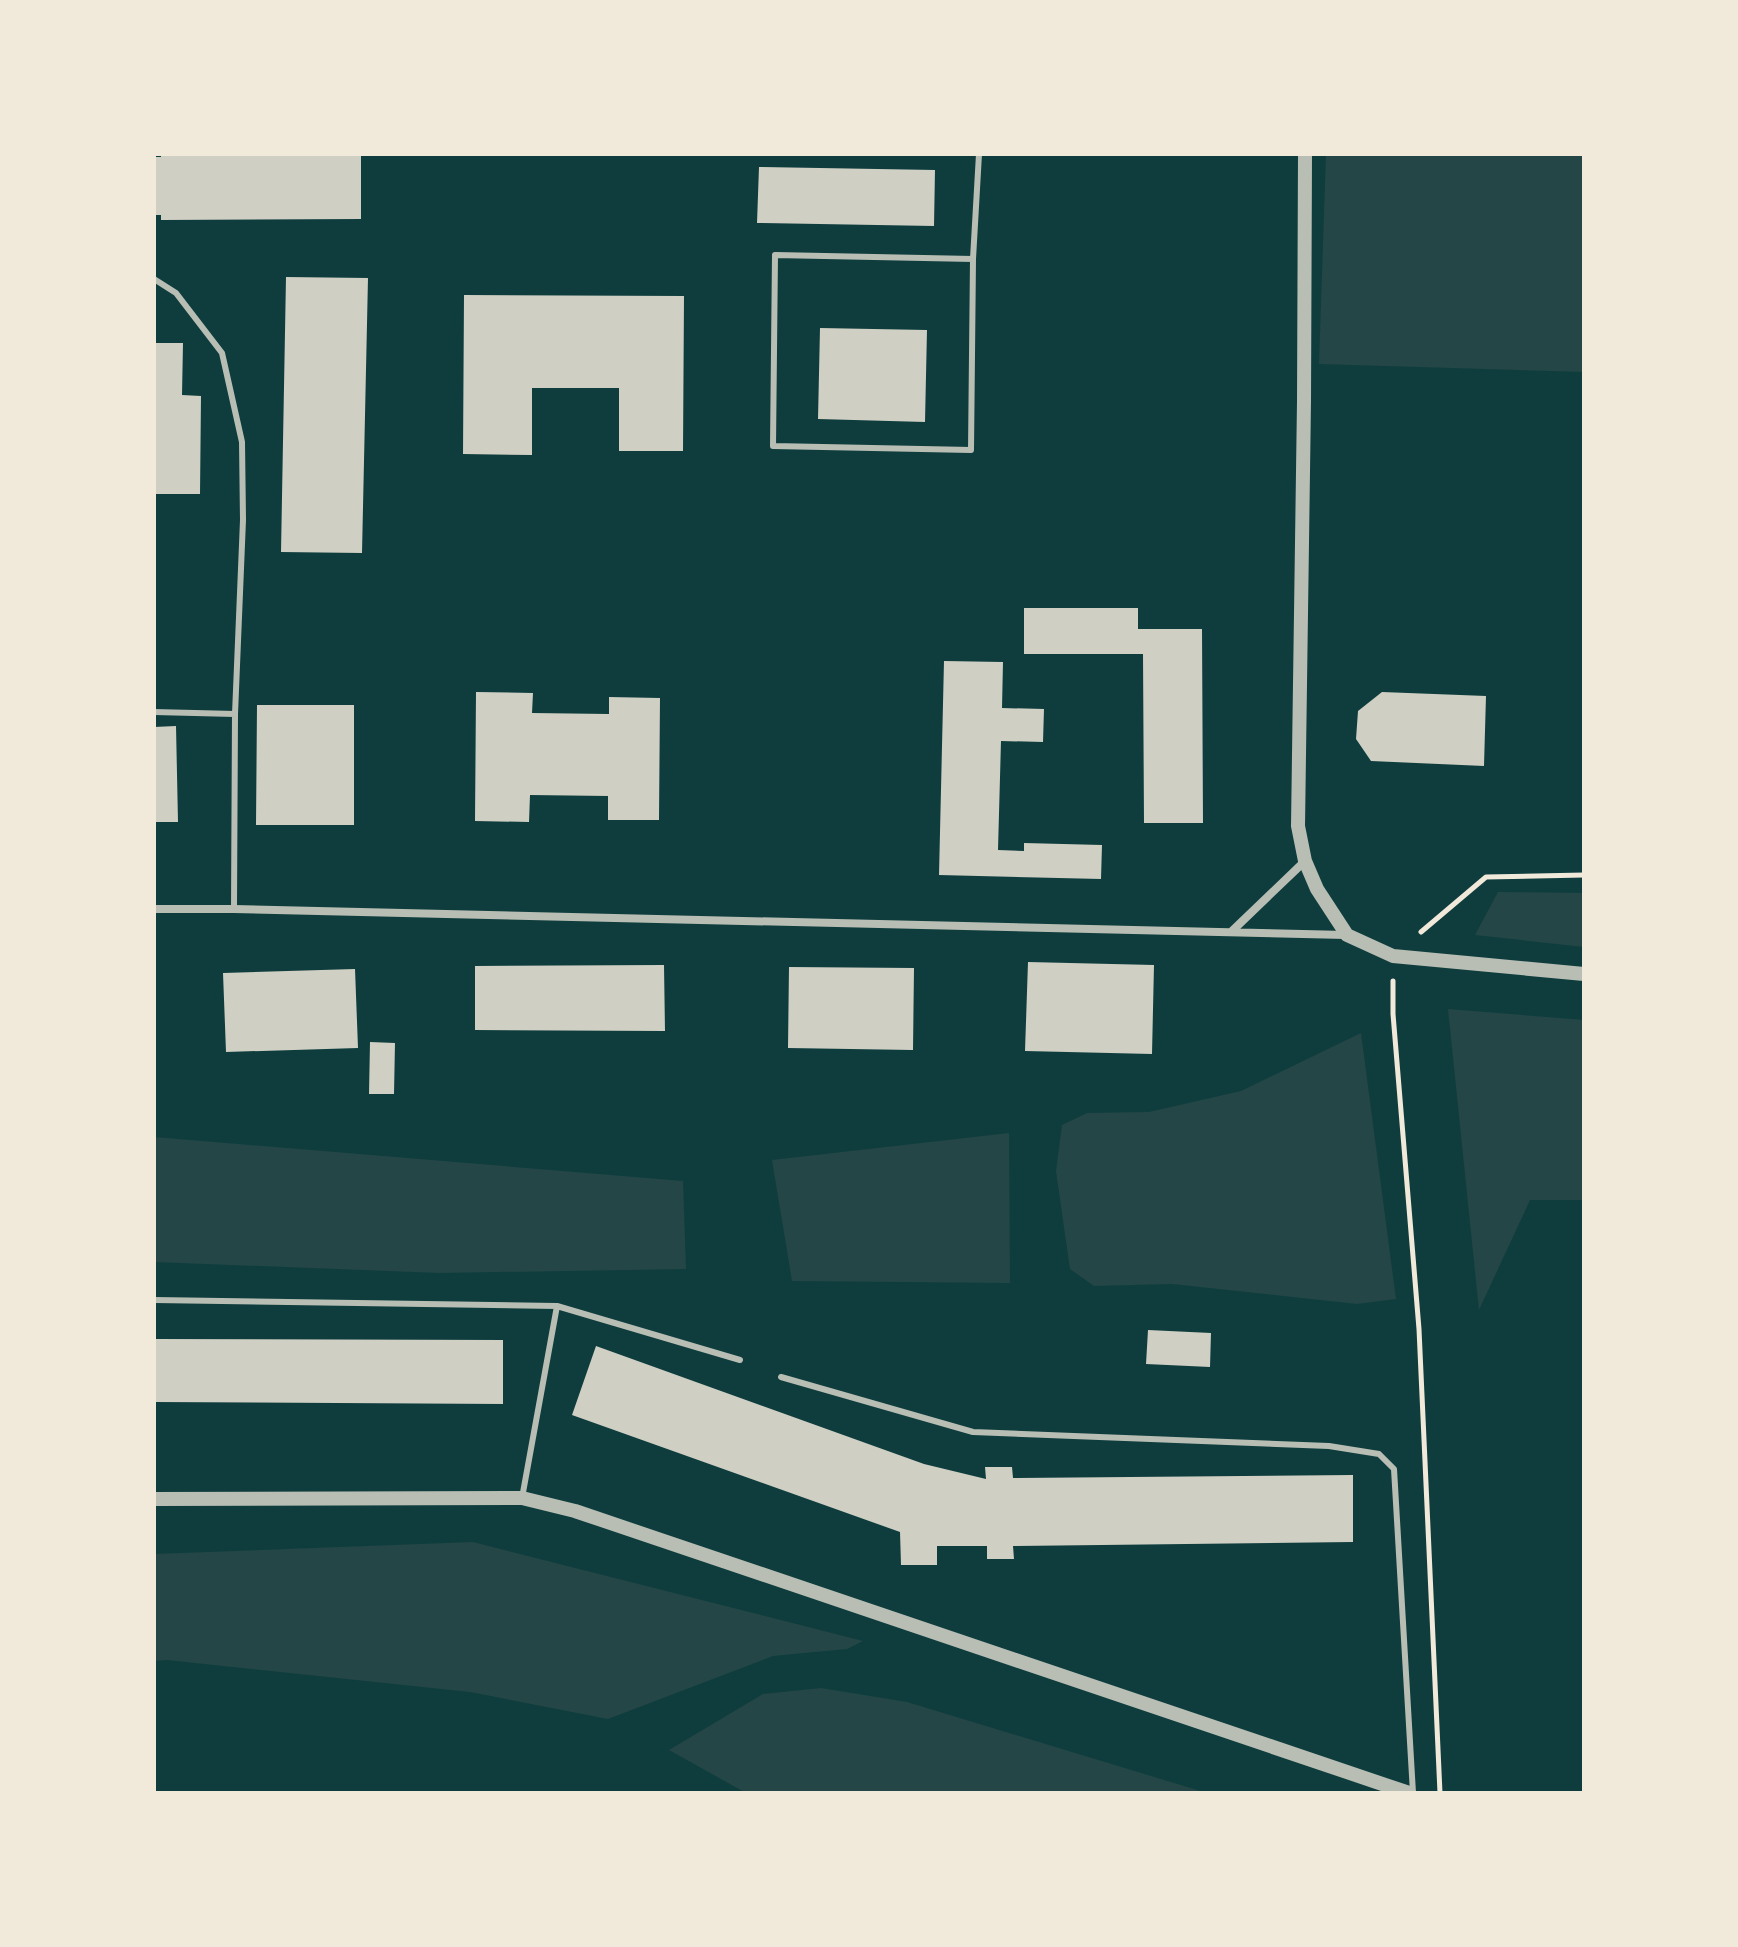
<svg xmlns="http://www.w3.org/2000/svg" width="1738" height="1947" font-family="Spectral,serif">
<rect width="100%" height="100%" fill="#0f3d3e"/>
<path fill="#244646" d="M1326 154H1584V372L1319 364Z
M1498 892 1584 893V947L1475 935Z
M1448 1009 1584 1020V1200H1530L1479 1310Z
M1361 1033 1396 1299 1357 1304 1172 1284 1094 1286 1070 1269 1056 1171 1062 1125 1087 1113 1149 1112 1241 1091Z
M1009 1133 1010 1283 792 1281 772 1160Z
M154 1137 683 1181 686 1269 440 1273 154 1262Z
M473 1542 863 1641 847 1649 773 1656 608 1719 470 1692 167 1660 154 1661V1554Z
M821 1688 907 1702 1207 1793H746L669 1750 763 1694Z"/>
<path fill="#cfcfc3" d="M161 154H361V219L161 220V215H154V157H161Z
M759 167 935 170 934 226 757 223Z
M286 277 368 278 362 553 281 552Z
M464 295 684 296 683 451H619V388H532V455L463 454Z
M820 328 927 330 925 422 818 419Z
M154 343H183L182 395 201 396 200 494H154Z
M1024 608H1138V629H1202L1203 823H1144L1143 654H1024Z
M944 661 1003 662 1002 708 1044 709 1043 742 1001 741 998 850 1024 851V843L1102 845 1101 879 939 875Z
M476 692 533 693 532 713 609 714V697L660 698 659 820H608V796L530 795 529 822 475 821Z
M1382 692 1486 696 1484 766 1371 761 1356 739 1358 711Z
M257 705H354V825H256Z
M176 726 178 822H154V727Z
M1028 962 1154 965 1152 1054 1025 1051Z
M664 965 665 1031 475 1030V966Z
M789 967 914 968 913 1050 788 1048Z
M355 969 358 1048 226 1052 223 973Z
M370 1042 395 1043 394 1094H369Z
M1148 1330 1211 1333 1210 1367 1146 1364Z
M154 1339 503 1340V1404L154 1402Z
M596 1346 924 1464 986 1479 985 1467H1012L1013 1478 1353 1475V1542L1013 1546 1014 1559H987V1546H937V1565H901L900 1532 572 1415Z"/>
<g fill="none" stroke-linecap="round" stroke-linejoin="round">
<path stroke="#f1e9da" stroke-width="5" d="M1421 932 1486 877 1584 875
M1393 981V1014L1419 1329 1440 1793"/>
<path stroke="#b8beb3" stroke-width="6" d="M973 259 775 255 773 446 971 450 973 259 979 154
M154 279 176 293 222 353 242 442 243 520 235 714 234 909
M154 712 235 714
M154 1300 557 1306 522 1498
M557 1306 740 1360
M781 1377 973 1432 1329 1446 1379 1454 1394 1469 1413 1793"/>
<path stroke="#b8beb3" stroke-width="8" d="M154 909H234L1346 935
M1231 932 1305 861"/>
<path stroke="#b8beb3" stroke-width="14" d="M1305 154 1304 401 1298 826 1305 861 1317 889 1347 935 1393 956 1584 974
M154 1499 522 1498 575 1511 1409 1793"/>
</g>
<rect width="1738" height="1947" fill="none" stroke="#f1e9da" stroke-width="312"/>
</svg>
